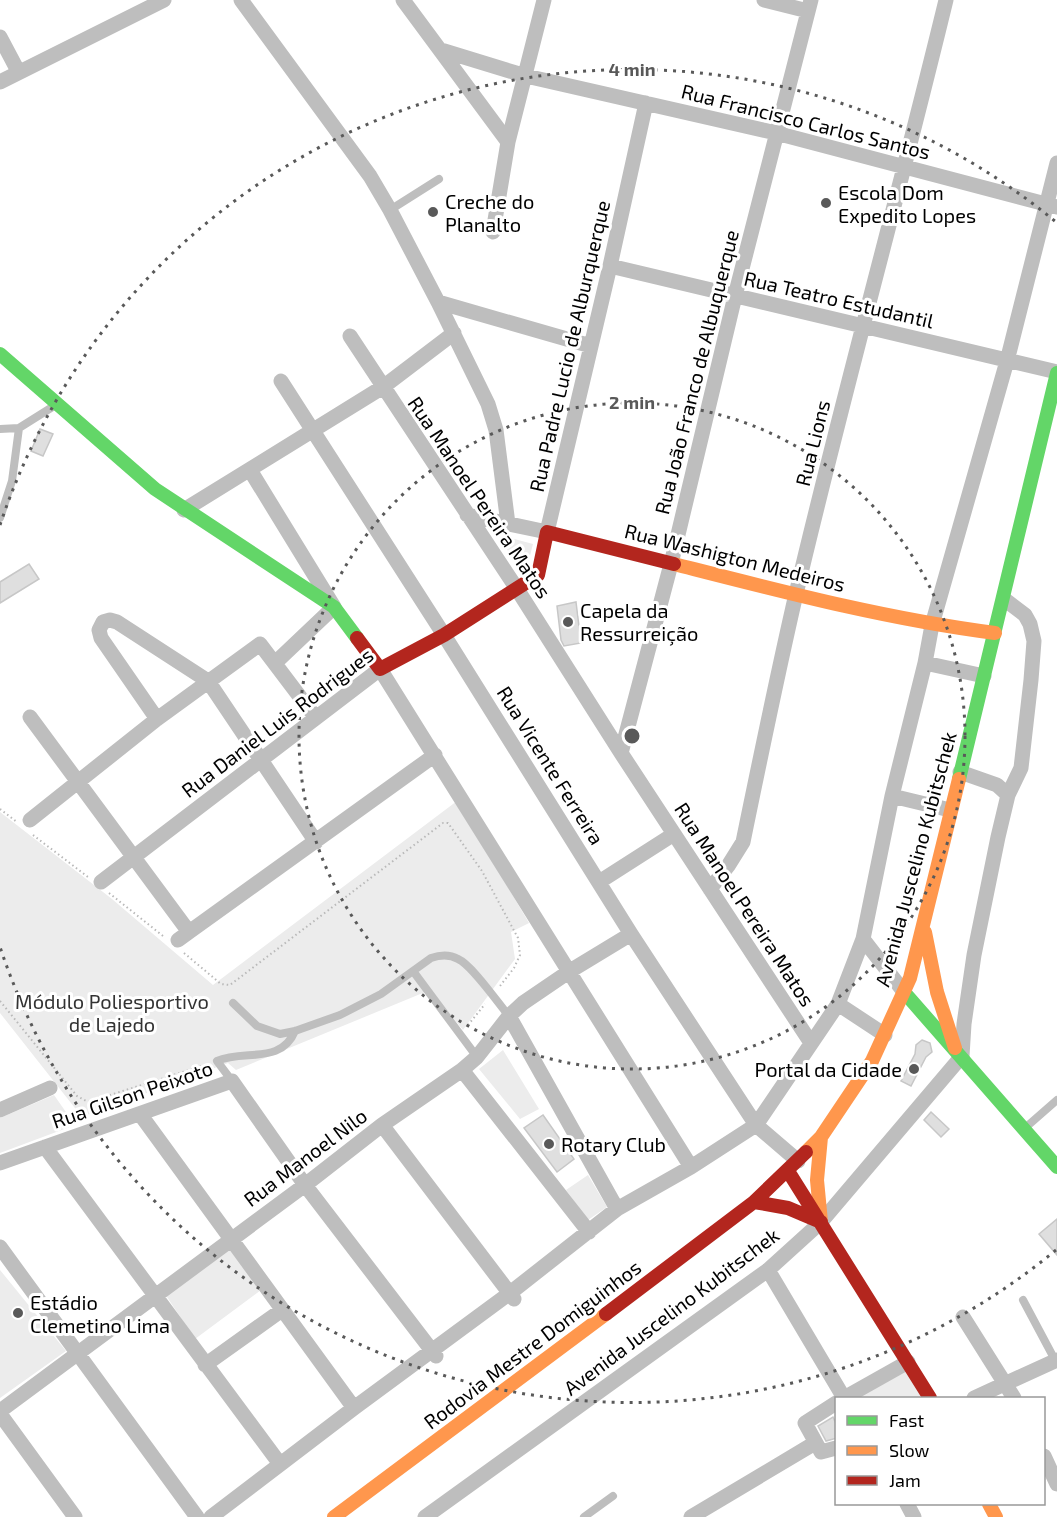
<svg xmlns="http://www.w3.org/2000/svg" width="1057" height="1517" font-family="'Exo 2',sans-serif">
<rect width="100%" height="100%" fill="#fff"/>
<path fill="#ececec" d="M496 534 533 544 525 575Z
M457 801 529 923 511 932 515 959 463 1030 430 990 236 1070 228 1063 82 1117 0 1013V812L112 899 213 985Z
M503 1050 539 1109 520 1119 479 1069Z
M54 1095 75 1125 0 1153V1118Z
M588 1175 607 1207 588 1220 566 1190Z
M229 1246 261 1290 195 1339 165 1294Z
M0 1270 66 1351 0 1398Z
M906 1370 921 1396 917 1398H856Z"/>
<path fill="#dfdfdf" stroke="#c7c7c7" stroke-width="1.5" d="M40 429 53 434 43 456 31 451Z
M29 564 39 579 0 603V582Z
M576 602 581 643 564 646 561 640 557 606Z
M922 1040 930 1043 932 1052 926 1057 911 1086 901 1081 915 1054 916 1045Z
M931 1112 949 1129 941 1137 924 1120Z
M543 1115 574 1159 557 1172 524 1128Z
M1057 1219V1255L1039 1234Z
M833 1417 837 1426V1438L826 1441 818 1426Z"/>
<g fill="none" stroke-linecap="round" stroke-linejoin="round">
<path stroke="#b9b9b9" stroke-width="2" stroke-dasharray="1.5 3" stroke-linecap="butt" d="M0 809 17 822
M33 835 88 877
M109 893 163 936
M184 953 221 984 230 985 443 823H448L482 871 518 938 520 955 514 968 500 986
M0 1001 77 1096 88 1102 208 1064
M468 1025 485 1004"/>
<path stroke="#bebebe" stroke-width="8" d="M390 210 439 179
M0 429 19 428
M0 518 12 481 19 428 54 406
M413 971 477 1057
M233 1003 257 1026 280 1034 295 1031 340 1015 381 994 431 958C440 955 449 954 458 959 472 965 498 1003 509 1016
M232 1081 217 1061C244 1049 281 1065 295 1031
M1025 1128 1057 1100
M1023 1300 1055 1360
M584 1517 613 1496"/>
<path stroke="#bebebe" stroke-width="15" d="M241 0 370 176 390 210 438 302 488 404 496 430 508 524
M403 0 508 142
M764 0 808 11
M0 37 18 71
M441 50 526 76 776 133 1057 207
M0 82 164 0
M493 232 508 142 544 0
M610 266 1057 372
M438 302 591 346
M350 336 517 589 621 753 811 1043
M281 381 444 635 631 934 756 1125 798 1161
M250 470 334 607 275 663
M184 510 383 387 454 333
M467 515 547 532 610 266 646 103
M925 663 984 676
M30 717 189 932 178 940
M157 719 101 638 99 630 103 622 110 620 117 622 208 681 316 842
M621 753 671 564 735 296 811 0
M960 772 997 785 1008 795
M892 796 950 810
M30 820 157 719 260 644 316 718
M101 882 380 669 691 1167
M599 882 674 834
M710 889 728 866 743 842C760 759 777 676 796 594 843 395 898 198 946 0
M189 932 435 755
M863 939 904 992
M838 1004 885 1035
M509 1016 617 1209
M462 1070 589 1232
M0 1110 50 1088
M140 1114 354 1408
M382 1125 514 1299
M45 1147 280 1464
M0 1163 232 1081 305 1185 436 1356
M0 1247 197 1517
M768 1270 844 1398
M963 1317 1014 1398
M205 1365 282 1310
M844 1398 908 1362
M974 1398 1057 1360
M836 1403 805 1423 821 1452 836 1448
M0 1411 305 1185 382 1125 462 1070 477 1057 509 1016 523 1003 570 971 631 934
M0 1414 75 1517
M1044 1456 1057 1484
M907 1504 914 1517
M211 1517 354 1408 510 1293 617 1209 691 1167 756 1125 838 1004 863 939 892 796 925 663 932 625 1007 361 1057 163
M425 1517 768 1270 821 1222 962 1056 964 1024 974 955 998 837 1008 795 1021 768 1031 680 1034 641 1030 624 1025 615 1004 599
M691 1517 815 1443"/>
<path stroke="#63d668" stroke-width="14" d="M0 354 155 489 334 607 357 638
M959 779 1057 373
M904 992 1057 1167"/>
<path stroke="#ff974d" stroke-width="14" d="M674 564C780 591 886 619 995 633
M925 932 937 992 955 1048
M821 1137 817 1180 821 1222
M806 1152 821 1137 872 1061 910 978 959 779
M989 1504 996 1517
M334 1517 606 1314"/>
<path stroke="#b3261e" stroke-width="14" d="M357 638 380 669 444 635 538 575 547 532 674 564
M788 1171 930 1398
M754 1202 788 1208 821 1222
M606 1314 754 1202 806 1152"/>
</g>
<g fill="none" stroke="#595959" stroke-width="3" stroke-dasharray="3 6">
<circle cx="632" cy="736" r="333"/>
<path d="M1056 1250A666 666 0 0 1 0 947M0 525A666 666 0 0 1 1056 222"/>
</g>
<g fill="#595959" stroke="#fff" stroke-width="2">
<circle cx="826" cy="203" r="6"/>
<circle cx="433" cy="212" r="6"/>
<circle cx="568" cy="622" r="6"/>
<circle cx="914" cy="1069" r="6"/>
<circle cx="549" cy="1144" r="6"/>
<circle cx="18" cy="1313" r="6"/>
</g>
<g text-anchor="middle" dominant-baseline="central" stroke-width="6" stroke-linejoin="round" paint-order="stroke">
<g font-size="20" fill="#000" stroke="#fff">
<text transform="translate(806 121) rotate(14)">Rua Francisco Carlos Santos</text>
<text transform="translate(839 299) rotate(13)">Rua Teatro Estudantil</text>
<text transform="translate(569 346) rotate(-77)">Rua Padre Lucio de Alburquerque</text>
<text transform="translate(696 372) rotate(-76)">Rua João Franco de Albuquerque</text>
<text transform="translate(812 443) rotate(-76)">Rua Lions</text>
<text transform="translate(480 497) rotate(56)">Rua Manoel Pereira Matos</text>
<text transform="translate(735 557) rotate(14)">Rua Washigton Medeiros</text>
<text transform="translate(277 722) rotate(-37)">Rua Daniel Luis Rodrigues</text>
<text transform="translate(551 765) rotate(58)">Rua Vicente Ferreira</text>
<text transform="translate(915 859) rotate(-75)">Avenida Juscelino Kubitschek</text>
<text transform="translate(745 904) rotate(57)">Rua Manoel Pereira Matos</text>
<text transform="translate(132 1094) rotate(-19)">Rua Gilson Peixoto</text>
<text transform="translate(305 1157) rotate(-37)">Rua Manoel Nilo</text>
<text transform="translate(671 1311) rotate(-37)">Avenida Juscelino Kubitschek</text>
<text transform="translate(532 1344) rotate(-37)">Rodovia Mestre Domiguinhos</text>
</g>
<g font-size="20" fill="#000" stroke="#fff" text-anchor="start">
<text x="838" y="192">Escola Dom<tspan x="838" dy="23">Expedito Lopes</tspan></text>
<text x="445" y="201">Creche do<tspan x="445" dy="23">Planalto</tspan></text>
<text x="580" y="610">Capela da<tspan x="580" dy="23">Ressurreição</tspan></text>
<text x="902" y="1069" text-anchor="end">Portal da Cidade</text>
<text x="561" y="1144">Rotary Club</text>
<text x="30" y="1302">Estádio<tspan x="30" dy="23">Clemetino Lima</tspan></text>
</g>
<g font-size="20" fill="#333" stroke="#fff">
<text x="112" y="1001">Módulo Poliesportivo<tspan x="112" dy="23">de Lajedo</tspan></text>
</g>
</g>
<circle cx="632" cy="736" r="9" fill="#595959" stroke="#fff" stroke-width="3"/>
<g font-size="18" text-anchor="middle" font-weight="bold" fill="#595959" stroke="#fff" stroke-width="6" stroke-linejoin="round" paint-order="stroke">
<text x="632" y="76">4 min</text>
<text x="632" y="409">2 min</text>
</g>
<rect x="835" y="1397" width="210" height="108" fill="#ffffff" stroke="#999999" stroke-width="1.5"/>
<rect x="847" y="1416" width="30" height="9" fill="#63d668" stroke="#999999" stroke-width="1.5"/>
<text x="889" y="1427" font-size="18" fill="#000000">Fast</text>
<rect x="847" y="1446" width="30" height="9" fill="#ff974d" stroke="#999999" stroke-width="1.5"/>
<text x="889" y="1457" font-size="18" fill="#000000">Slow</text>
<rect x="847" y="1476" width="30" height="9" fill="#b3261e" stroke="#999999" stroke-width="1.5"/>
<text x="889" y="1487" font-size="18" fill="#000000">Jam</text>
</svg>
